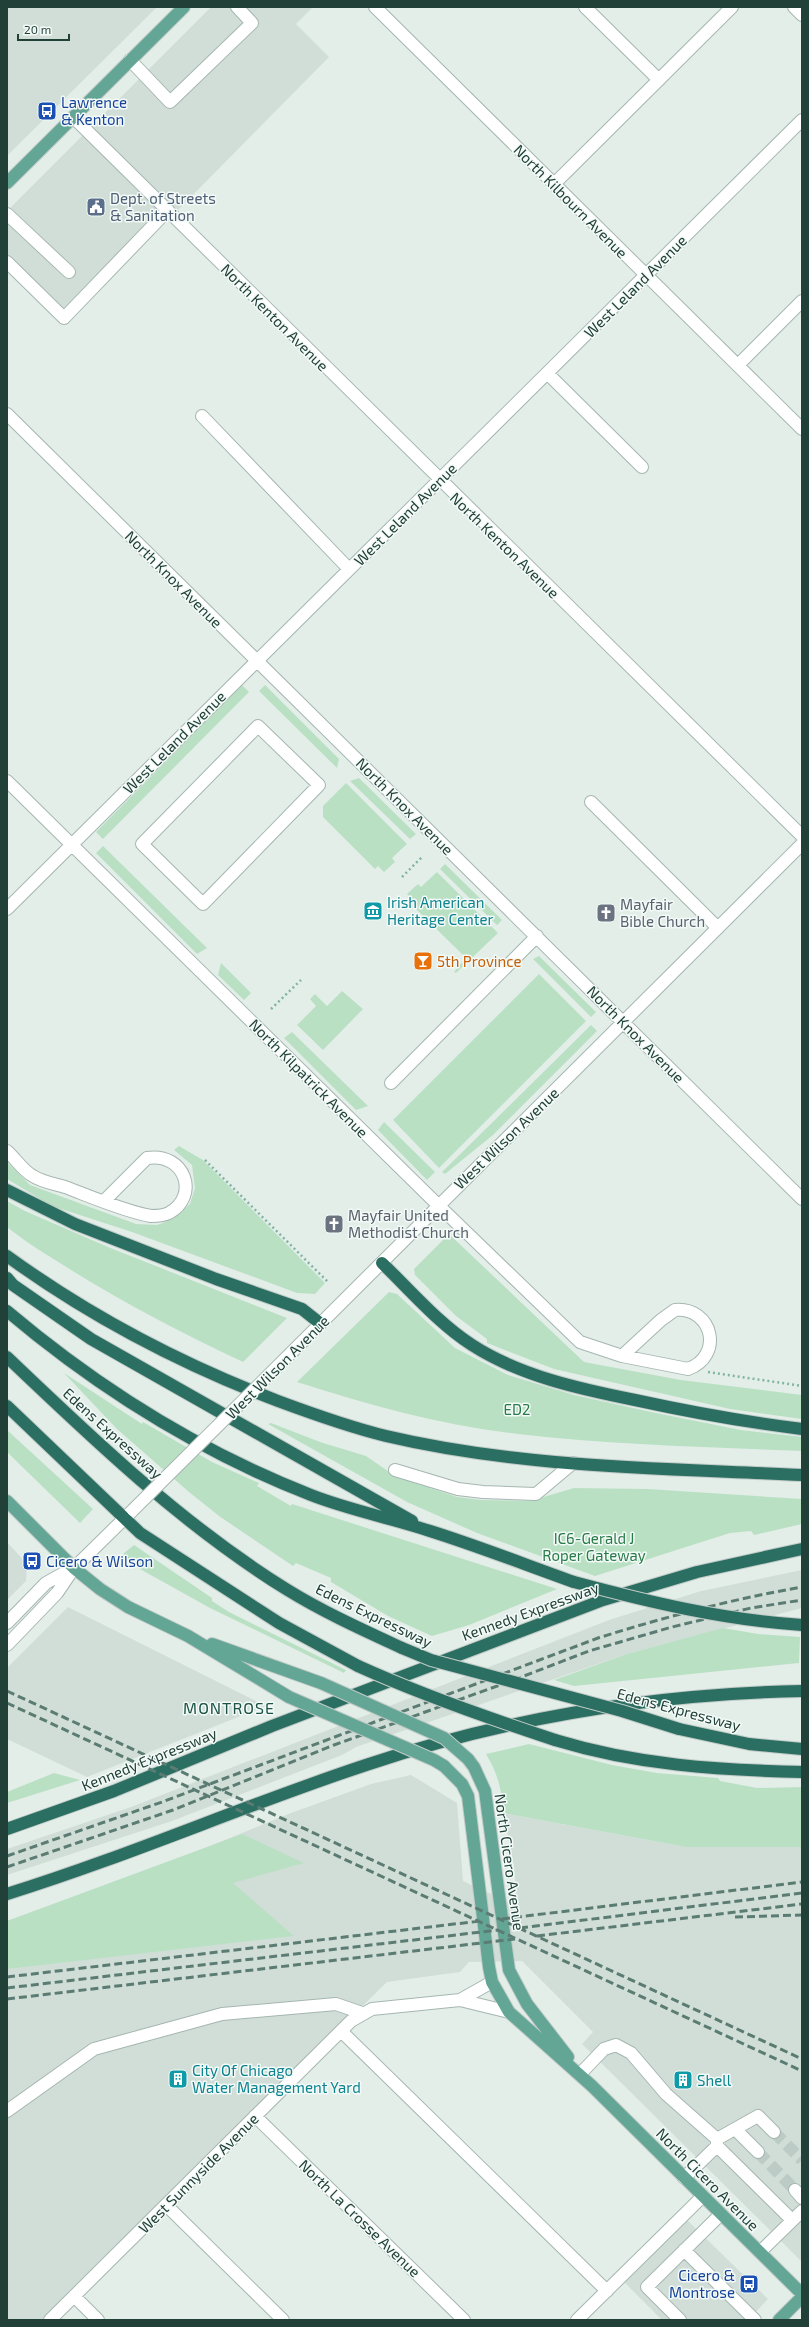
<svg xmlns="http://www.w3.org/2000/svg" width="809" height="2327" font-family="'Exo 2',sans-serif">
<rect width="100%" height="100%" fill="#e3eee9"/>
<path fill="#d1ded8" d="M7 7H157L7 156Z
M211 7H313L296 24 329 57 174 214 171 211 63 321 7 265V211Z
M7 1542 27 1564 26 1581 7 1600Z
M802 1570V1608L627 1654 356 1747 342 1755 172 1821 7 1875V1849L131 1807 609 1620 701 1591Z
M68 1607 266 1706 87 1777 7 1739V1668Z
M411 1775 457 1803 463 1881 511 1903 517 1902 514 1866 503 1813 686 1847H802V2262L582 2044 593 2032 522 1961 469 1962 460 1972 387 1982 45 2320H7V1921L176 1860 291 1813 371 1784Z
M684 2217 768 2299 748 2320H662L622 2280Z"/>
<path fill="#bae0c4" d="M242 685 249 692 103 839 96 832Z
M265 685 339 759 337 768 259 691Z
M359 778 416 834 410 839 350 781Z
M346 783 407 844 392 858 395 862 384 872 378 866 375 869 323 817V806Z
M103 846 207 948 197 954 96 853Z
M445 864 502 920 497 925 440 869Z
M437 872 498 933 456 973 454 972 466 958 414 907 417 904 407 894 418 884 421 887Z
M539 956 596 1012 591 1017 533 959Z
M221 963 251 993 244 1000 218 975Z
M539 974 586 1021 439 1168 393 1120Z
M342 991 363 1009 323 1050 297 1025 316 1006 310 999 315 994 327 1006Z
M591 1025 597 1031 493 1135 445 1174 442 1172Z
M292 1032 368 1106 356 1110 284 1038Z
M384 1122 435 1172 427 1180 378 1130Z
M179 1146 203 1160 325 1283 315 1294 297 1293 132 1232 52 1206 7 1179V1162L30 1185 136 1224 157 1225 173 1219 190 1204 195 1188 192 1165 174 1150Z
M7 1201 25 1211 108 1247 287 1318 243 1362C180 1332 119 1301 60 1263 42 1252 23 1240 7 1227Z
M449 1234 584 1362 681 1380 802 1395V1419L730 1409 554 1369 487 1343V1339L456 1316 415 1275 414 1269Z
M389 1292 397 1294 455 1348 508 1375 574 1395 651 1412 741 1430 802 1437V1451C707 1447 612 1445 518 1434 443 1426 370 1405 297 1382Z
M64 1373 142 1424 143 1422 212 1462 259 1483 257 1486 291 1506 292 1504 557 1589 469 1625 432 1636 388 1616 331 1582V1578L296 1563 293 1566 219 1516 189 1492 117 1429Z
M271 1423 320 1442 366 1456 395 1476 457 1497 481 1500 530 1501 574 1488 648 1489 802 1499V1524L754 1535 751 1531 730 1533 595 1576 477 1533 407 1502 268 1424Z
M7 1430 93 1509 80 1523 7 1452Z
M134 1545 212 1598V1601L229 1612 346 1670 344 1673 210 1608 122 1559 124 1553Z
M723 1628 758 1634 800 1637 799 1663 574 1686 554 1680 627 1654Z
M529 1744 612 1765 657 1773 718 1778 720 1781 757 1788 802 1787V1847H686L503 1813C502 1790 498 1774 486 1754Z
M54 1773 80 1780 7 1803V1792Z
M242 1834 304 1863 233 1883 294 1936 7 1969V1921Z"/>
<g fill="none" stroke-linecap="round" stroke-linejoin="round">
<path stroke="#bccbc6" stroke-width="12" stroke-dasharray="12 6" stroke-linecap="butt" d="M774 2132 802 2160
M758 2152 795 2190"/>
<defs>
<path id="minor" d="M375 7 802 429
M585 7 659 80
M794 7 802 15
M130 60 170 102 252 23 237 7
M73 117 802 836
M554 184 732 7
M7 214 69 272
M7 262 64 318 168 210
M738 365 802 301
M547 373 642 467
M7 414 802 1199
M202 416 349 569
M258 726 319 785 203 904 142 844Z
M7 781 438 1205 580 1342 622 1356 688 1369C724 1356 713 1307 675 1310L661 1320 622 1356
M591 802 718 928
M7 909 802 120
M391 1083 537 936
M7 1151C15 1158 23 1171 33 1176 42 1182 55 1184 65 1187 89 1196 126 1212 151 1216 157 1216 163 1216 169 1213 200 1196 185 1152 147 1158L104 1201
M291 1353 802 844
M395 1470 458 1489 483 1492 536 1494 573 1463
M7 1623 46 1583 71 1569
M7 1645 57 1593 74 1568 132 1511
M460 2000 492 1982
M341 2031 607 2291
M581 2073 604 2049 616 2045 631 2053 666 2094 717 2139V2146L684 2178
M7 2111 94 2049 222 2014 336 2004 362 2013
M255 2116 464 2320
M735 2129 758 2152
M717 2139 758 2116 774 2132
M717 2146 792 2220
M795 2190 802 2198
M166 2205 283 2320
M684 2250 755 2320
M760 2252 802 2211
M74 2296 98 2320
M50 2320 351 2021 372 2009 460 2000 509 2012
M577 2320 703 2196
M680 2320 647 2287 721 2214"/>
<path id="major" d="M7 183 184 7
M7 1501 74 1568 100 1589 128 1607 188 1636 289 1697
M212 1644 321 1683
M468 1759 474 1767 485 1791 509 1970 527 2004 568 2057
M444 1766 462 1784 468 1796 489 1967 492 1982 509 2012 592 2086 802 2294
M779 2320 802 2297"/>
<path id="highway" d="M7 1190 75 1224 216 1279 302 1309 321 1324
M7 1256C91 1317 181 1364 278 1401 313 1414 349 1427 386 1436 522 1468 663 1468 802 1475
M382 1263C411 1291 438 1323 472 1345 520 1376 580 1389 635 1400 690 1412 746 1422 802 1429
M7 1278 13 1285 91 1339 412 1521
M7 1311C97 1387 201 1452 311 1495 349 1510 391 1518 430 1531 478 1546 526 1565 574 1582
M7 1357C95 1441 183 1525 286 1589 323 1612 363 1630 402 1648
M7 1406 140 1533 279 1623 358 1666
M679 1729 749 1744 802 1749
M555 1740C637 1765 717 1770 802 1772
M7 1829 114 1791 272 1726 603 1600 697 1572 802 1549
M7 1894C129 1856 245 1805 366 1765 506 1718 655 1694 802 1691"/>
</defs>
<use href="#minor" stroke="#a5b6b0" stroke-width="14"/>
<use href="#major" stroke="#c1cac7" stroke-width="14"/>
<use href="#highway" stroke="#c1cac7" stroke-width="14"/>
<path stroke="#81b4a4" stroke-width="2.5" stroke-dasharray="2 3" stroke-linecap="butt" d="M402 877 423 856
M271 1009 301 980
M205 1160 329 1283
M708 1372 802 1386"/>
<use href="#minor" stroke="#fff" stroke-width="12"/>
<use href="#major" stroke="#64a695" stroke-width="12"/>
<use href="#highway" stroke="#2a6f61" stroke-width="12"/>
<path stroke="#5b7c73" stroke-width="3" stroke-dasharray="8 4" stroke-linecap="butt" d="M7 1691 802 2059
M7 1703 802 2071
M7 1856 162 1802 598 1638C665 1617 733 1599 802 1587
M7 1867 173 1810 334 1745 511 1681 589 1651 672 1627 751 1608 802 1600
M735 1917 802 1915
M502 1919 802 1882
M520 1928 802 1893
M537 1936 802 1904
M7 1977 480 1921
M7 1988 498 1930
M7 1999 515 1939"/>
<defs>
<path id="minor-bridge" d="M133 1510 291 1353"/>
<path id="major-bridge" d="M321 1683 444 1738 468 1759
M289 1697 434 1760 444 1766"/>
<path id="highway-bridge" d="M574 1582C649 1602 724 1620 802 1625
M402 1648 431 1660 622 1711 679 1729
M358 1666C422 1695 488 1718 555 1740"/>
</defs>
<use href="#minor-bridge" stroke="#a5b6b0" stroke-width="14" stroke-linecap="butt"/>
<use href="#major-bridge" stroke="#c1cac7" stroke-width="14" stroke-linecap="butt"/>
<use href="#highway-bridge" stroke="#c1cac7" stroke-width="14" stroke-linecap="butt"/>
<use href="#minor-bridge" stroke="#fff" stroke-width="12"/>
<use href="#major-bridge" stroke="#64a695" stroke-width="12"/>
<use href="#highway-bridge" stroke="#2a6f61" stroke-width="12"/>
</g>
<defs>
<symbol id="bus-square" viewBox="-11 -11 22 22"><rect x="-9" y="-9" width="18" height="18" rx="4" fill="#1a4fb4" stroke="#f3faf7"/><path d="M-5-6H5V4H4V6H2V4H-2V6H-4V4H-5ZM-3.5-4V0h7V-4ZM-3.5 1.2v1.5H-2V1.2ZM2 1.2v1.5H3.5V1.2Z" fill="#fff"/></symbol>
<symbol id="civic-square" viewBox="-11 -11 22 22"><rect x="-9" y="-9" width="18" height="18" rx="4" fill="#5c6f8a" stroke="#f3faf7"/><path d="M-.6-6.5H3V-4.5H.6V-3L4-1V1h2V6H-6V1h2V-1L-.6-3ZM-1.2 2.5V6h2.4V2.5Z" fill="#fff"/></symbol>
<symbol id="museum-square" viewBox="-11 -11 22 22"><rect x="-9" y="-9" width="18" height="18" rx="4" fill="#0f9aa8" stroke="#f3faf7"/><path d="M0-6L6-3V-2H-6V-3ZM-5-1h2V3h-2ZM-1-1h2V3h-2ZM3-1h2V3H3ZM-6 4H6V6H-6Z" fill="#fff"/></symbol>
<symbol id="church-square" viewBox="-11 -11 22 22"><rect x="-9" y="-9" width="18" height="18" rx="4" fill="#6b7280" stroke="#f3faf7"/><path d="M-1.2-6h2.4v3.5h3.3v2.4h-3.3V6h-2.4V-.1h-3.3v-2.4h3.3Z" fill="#fff"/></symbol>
<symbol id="bar-square" viewBox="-11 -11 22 22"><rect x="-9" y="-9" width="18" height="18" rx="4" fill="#e8710a" stroke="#f3faf7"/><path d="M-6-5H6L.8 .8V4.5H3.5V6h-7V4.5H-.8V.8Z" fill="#fff"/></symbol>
<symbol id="building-square" viewBox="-11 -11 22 22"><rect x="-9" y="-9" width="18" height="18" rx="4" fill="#0f9aa8" stroke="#f3faf7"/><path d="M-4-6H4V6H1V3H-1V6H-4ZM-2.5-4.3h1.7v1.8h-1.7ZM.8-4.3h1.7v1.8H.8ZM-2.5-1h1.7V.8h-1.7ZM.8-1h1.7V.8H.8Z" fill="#fff"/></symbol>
</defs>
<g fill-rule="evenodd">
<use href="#bus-square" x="36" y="100" width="22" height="22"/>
<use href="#civic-square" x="85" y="196" width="22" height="22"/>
<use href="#museum-square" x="362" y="900" width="22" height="22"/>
<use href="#church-square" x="595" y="902" width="22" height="22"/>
<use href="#bar-square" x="412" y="950" width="22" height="22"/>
<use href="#church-square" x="323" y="1213" width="22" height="22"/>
<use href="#bus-square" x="21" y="1550" width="22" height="22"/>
<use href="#building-square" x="167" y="2068" width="22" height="22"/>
<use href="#building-square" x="672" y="2069" width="22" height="22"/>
<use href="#bus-square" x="738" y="2273" width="22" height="22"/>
</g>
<g text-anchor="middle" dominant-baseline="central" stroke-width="3" stroke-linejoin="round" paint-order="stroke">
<g font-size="15" fill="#164399" stroke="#f3faf7" text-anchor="start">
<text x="61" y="102">Lawrence<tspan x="61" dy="17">&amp; Kenton</tspan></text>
<text x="46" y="1561">Cicero &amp; Wilson</text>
<text x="735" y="2275" text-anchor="end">Cicero &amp;<tspan x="735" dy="17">Montrose</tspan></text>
</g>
<g font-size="15" fill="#4e5e75" stroke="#f3faf7" text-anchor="start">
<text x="110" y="198">Dept. of Streets<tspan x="110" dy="17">&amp; Sanitation</tspan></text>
</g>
<g font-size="15" fill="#214038" stroke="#f3faf7">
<text transform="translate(571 201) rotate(45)">North Kilbourn Avenue</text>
<text transform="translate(635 286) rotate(-45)">West Leland Avenue</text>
<text transform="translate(275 317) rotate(45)">North Kenton Avenue</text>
<text transform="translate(405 514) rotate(-45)">West Leland Avenue</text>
<text transform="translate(505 545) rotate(44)">North Kenton Avenue</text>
<text transform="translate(174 579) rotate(45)">North Knox Avenue</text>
<text transform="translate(174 742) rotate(-45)">West Leland Avenue</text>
<text transform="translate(405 806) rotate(45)">North Knox Avenue</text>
<text transform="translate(636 1034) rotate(45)">North Knox Avenue</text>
<text transform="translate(309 1078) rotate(45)">North Kilpatrick Avenue</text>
<text transform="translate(506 1138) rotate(-44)">West Wilson Avenue</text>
<text transform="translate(277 1367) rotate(-45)">West Wilson Avenue</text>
<text transform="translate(113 1433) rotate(42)">Edens Expressway</text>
<text transform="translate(530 1611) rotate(-20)">Kennedy Expressway</text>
<text transform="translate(374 1615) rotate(26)">Edens Expressway</text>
<text transform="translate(679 1709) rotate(15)">Edens Expressway</text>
<text transform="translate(149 1759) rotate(-22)">Kennedy Expressway</text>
<text transform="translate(510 1862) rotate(82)">North Cicero Avenue</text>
<text transform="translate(198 2173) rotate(-45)">West Sunnyside Avenue</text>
<text transform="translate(708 2179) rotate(45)">North Cicero Avenue</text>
<text transform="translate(360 2218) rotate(44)">North La Crosse Avenue</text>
</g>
<g font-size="15" fill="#0d838f" stroke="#f3faf7" text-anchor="start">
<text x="387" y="902">Irish American<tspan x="387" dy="17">Heritage Center</tspan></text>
<text x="192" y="2070">City Of Chicago<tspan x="192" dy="17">Water Management Yard</tspan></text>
<text x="697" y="2080">Shell</text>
</g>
<g font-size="15" fill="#5b616d" stroke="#f3faf7" text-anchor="start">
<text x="620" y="904">Mayfair<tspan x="620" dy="17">Bible Church</tspan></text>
<text x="348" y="1215">Mayfair United<tspan x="348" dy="17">Methodist Church</tspan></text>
</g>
<g font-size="15" fill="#c56008" stroke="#f3faf7" text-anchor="start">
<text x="437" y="961">5th Province</text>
</g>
<g font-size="15" fill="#287a48" stroke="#f3faf7">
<text x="517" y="1409">ED2</text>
<text x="594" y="1538">IC6-Gerald J<tspan x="594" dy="17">Roper Gateway</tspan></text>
</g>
<g font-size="16" letter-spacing="1" fill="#1b5446" stroke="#f3faf7">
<text x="229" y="1707">MONTROSE</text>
</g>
</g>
<rect width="809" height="2327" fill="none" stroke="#214038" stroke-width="16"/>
<path d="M18 34v6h51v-6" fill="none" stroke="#214038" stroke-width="2"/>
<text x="24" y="34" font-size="12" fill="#214038" stroke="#f3faf7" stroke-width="3" paint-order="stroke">20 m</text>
</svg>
